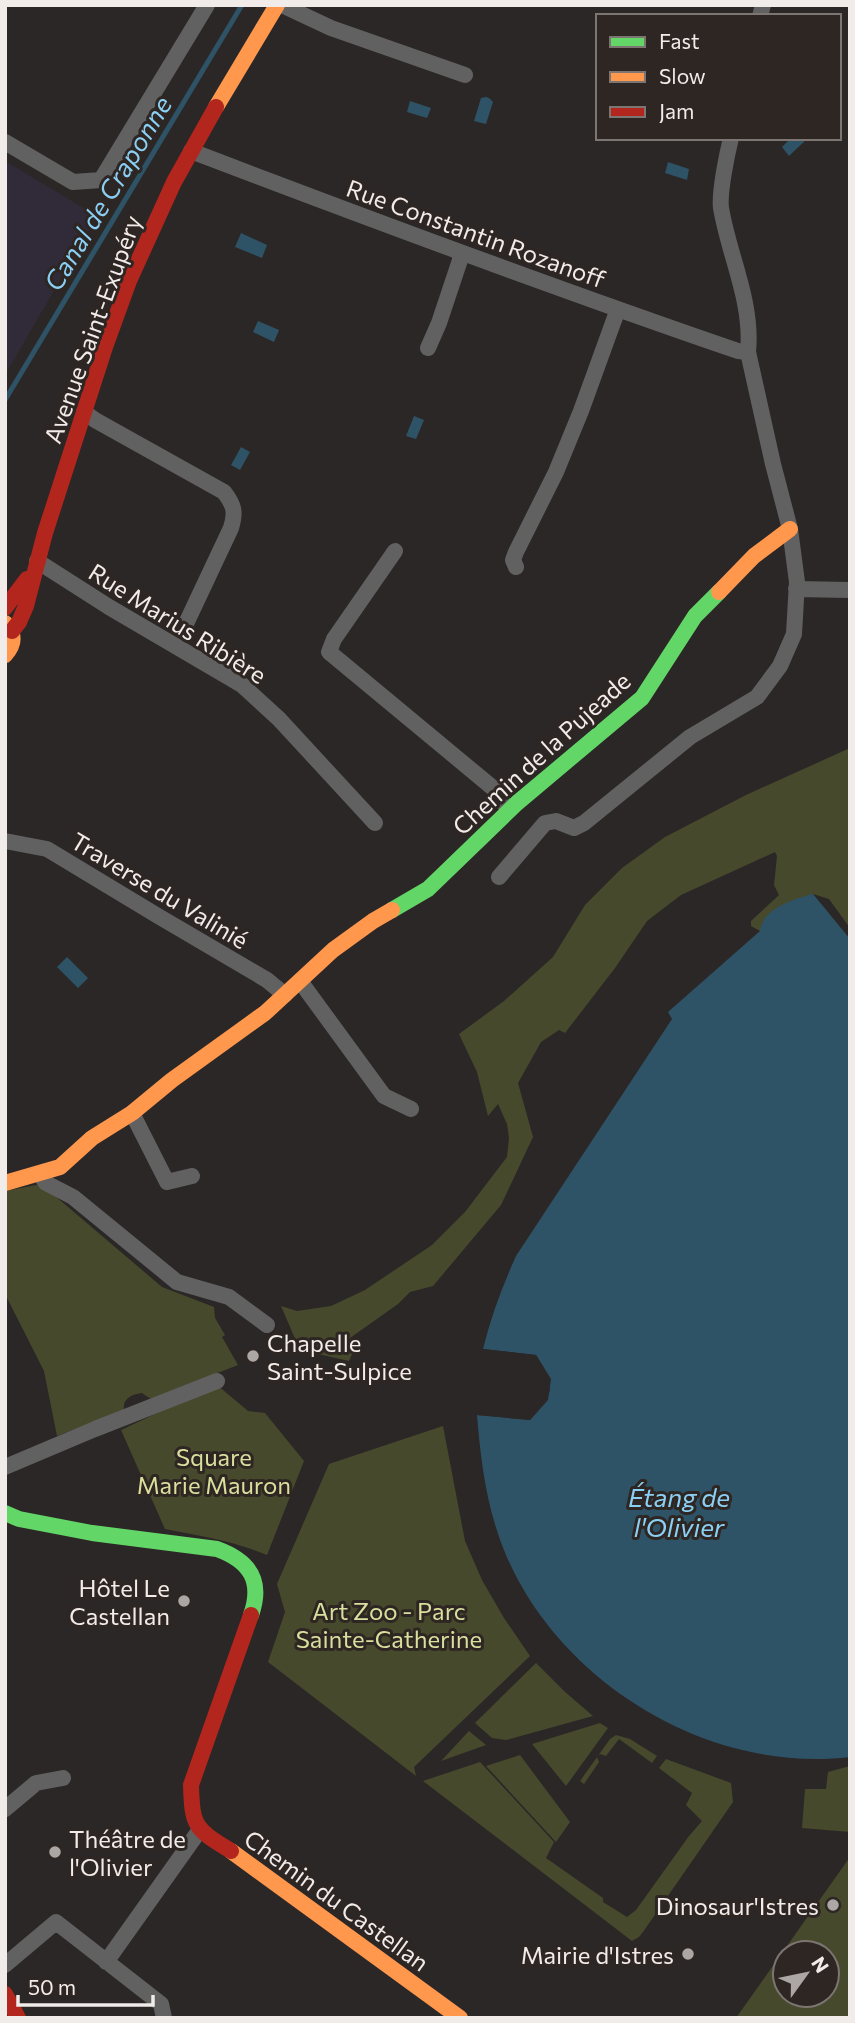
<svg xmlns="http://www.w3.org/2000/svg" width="855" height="2023" font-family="Commissioner,sans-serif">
<rect width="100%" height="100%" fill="#2b2726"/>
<path fill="#312b39" d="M5 161 97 216 5 375Z"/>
<path fill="#47492c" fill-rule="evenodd" d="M850 748V928L829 899 813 894 760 931 751 926V921L779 895 774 885 777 856 775 852 681 895 647 921 615 968 565 1033 559 1030 541 1042 518 1083 533 1137 501 1205 433 1286 410 1292 398 1304 350 1338 360 1345 352 1354 349 1361 300 1350 281 1306 297 1311 331 1306 365 1290 432 1245 465 1212 507 1157 509 1138 507 1124 498 1104 488 1116 477 1072 459 1034 504 1001 553 957 585 905 622 868 665 837 746 795Z
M41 1184 162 1287 214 1307 215 1318 225 1335 222 1337 238 1365 151 1399 142 1393C133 1394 122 1398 124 1410L57 1436 44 1371 5 1294V1191Z
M217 1385 248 1411 265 1413 304 1461 267 1555C234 1541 200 1536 165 1529L121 1430Z
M443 1426 465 1541 482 1580 504 1618 530 1656 414 1767 416 1776 268 1662 285 1612 277 1584 329 1464Z
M536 1663 564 1691 593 1716 506 1740 492 1738 475 1723Z
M600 1723 608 1728 566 1786 532 1744Z
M469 1731 486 1745 441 1761Z
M616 1735 630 1739 657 1756 652 1763 619 1739 606 1756 600 1754 597 1757 599 1762 584 1784 580 1781 610 1739Z
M520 1755 570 1822 556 1842 486 1766Z
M666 1759 731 1783 733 1802 643 1932 639 1937 632 1941 423 1781 480 1762 554 1842 546 1858 603 1898V1902L627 1917 636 1910 689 1836 702 1821 686 1805 692 1793 659 1768Z
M850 1766V1832L802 1828 805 1789H826L828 1772Z
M850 1857V2018H736ZM827 1953V1995H785V1953Z"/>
<path fill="#2f5366" d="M486 97 489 98 493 102 486 124 474 121 481 98Z
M410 101 431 108 427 118 407 112Z
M791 138H808L789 156 782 147Z
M668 162 689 169 687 180 665 173Z
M241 233 267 245 262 258 235 247Z
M258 321 279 330 274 342 253 332Z
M414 416 424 420 416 439 406 436Z
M241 447 250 452 240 470 231 465Z
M813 894 850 939V1757C710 1774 561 1684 506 1555 487 1510 481 1464 477 1415L530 1420C555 1392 556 1387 536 1355L483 1349C491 1317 502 1287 516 1256L672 1019 668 1012 760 931C763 908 794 899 813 894Z
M67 957 88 978 78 988 57 967Z"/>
<path fill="#2b2726" d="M483 1349 536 1355 551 1379 548 1400 530 1420 477 1415V1412L528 1417 545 1399 547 1379 534 1358 483 1353Z"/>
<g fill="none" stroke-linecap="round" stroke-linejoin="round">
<path stroke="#2f5366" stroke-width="5" d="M5 400 242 5"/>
<path stroke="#626162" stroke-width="16" d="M282 5 331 28 465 75
M760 16 763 5
M5 142 73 182 101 180 207 5
M191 151C372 220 554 288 738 351L748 352
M428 348 439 323 460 260V252
M84 412 95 420 224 492C234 505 236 512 231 528L183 630
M395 551 334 639 329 652 493 788 509 810
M37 561 109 607 242 685 279 719 375 823
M516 567 513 560 516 552 556 472 581 411 618 309
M796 589 850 590
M5 841 47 849 158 916 267 980 285 995
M499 877 545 823 556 821 574 828 584 823 690 737 757 697 780 666 794 634 797 582 790 529 773 464 748 352C753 302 729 256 721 208 719 193 727 154 731 138
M300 981 384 1096 411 1109
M132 1113 167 1182 192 1176
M40 1174 46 1183 73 1197 177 1282 229 1297 267 1325
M5 1467 95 1429 217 1381
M5 1809 36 1783 63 1778
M106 1962 199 1831
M5 1965 56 1922 161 2004 164 2018"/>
<path stroke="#63d668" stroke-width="16" d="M392 910 428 889 517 803 642 698 695 616 719 592
M5 1513 19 1519 92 1533 217 1549C250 1561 263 1581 251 1615"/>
<path stroke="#ff974d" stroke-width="16" d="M216 107 277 5
M719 592 754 556 790 529
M5 623C15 634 15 644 5 655
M5 1183 60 1167 92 1138 132 1113 172 1080 265 1013 333 950 373 921 392 910
M231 1851 460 2018"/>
<path stroke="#b3261e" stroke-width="16" d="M5 608 27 579
M12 631 19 622 26 606 45 533 105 347 129 281 174 182 216 107
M231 1851C196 1829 192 1828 191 1785L251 1615
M5 1994 18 2018"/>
</g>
<g fill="#aca6a5" stroke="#2e2623" stroke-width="2.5">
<circle cx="253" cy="1356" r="7"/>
<circle cx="184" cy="1601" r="7"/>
<circle cx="55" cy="1852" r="7"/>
<circle cx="833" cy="1905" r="7"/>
<circle cx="688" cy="1954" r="7"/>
</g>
<g text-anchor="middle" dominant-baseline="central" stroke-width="6" stroke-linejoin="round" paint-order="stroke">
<g font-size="24" fill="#f1ebe9" stroke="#2e2623">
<text transform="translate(476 233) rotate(20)">Rue Constantin Rozanoff</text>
<text transform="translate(92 329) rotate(-70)">Avenue Saint-Exupéry</text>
<text transform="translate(178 623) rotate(32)">Rue Marius Ribière</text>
<text transform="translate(541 753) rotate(-42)">Chemin de la Pujeade</text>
<text transform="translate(160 890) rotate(31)">Traverse du Valinié</text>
<text transform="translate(337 1900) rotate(36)">Chemin du Castellan</text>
</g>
<g font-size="24" fill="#f1ebe9" stroke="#2e2623" text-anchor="end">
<text x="267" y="1342" text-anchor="start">Chapelle<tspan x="267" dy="28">Saint-Sulpice</tspan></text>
<text x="170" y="1587">Hôtel Le<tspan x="170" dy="28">Castellan</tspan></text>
<text x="69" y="1838" text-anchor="start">Théâtre de<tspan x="69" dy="28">l'Olivier</tspan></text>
<text x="819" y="1905">Dinosaur'Istres</text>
<text x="674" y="1954">Mairie d'Istres</text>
</g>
<g font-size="24" fill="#d9df9c" stroke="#2e2623">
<text x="214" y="1456">Square<tspan x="214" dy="28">Marie Mauron</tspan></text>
<text x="389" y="1610">Art Zoo - Parc<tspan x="389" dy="28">Sainte-Catherine</tspan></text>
</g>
<g font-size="26" font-style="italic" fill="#8acff4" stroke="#2e2623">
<text transform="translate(107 193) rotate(-59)">Canal de Craponne</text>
<text x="679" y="1496">Étang de<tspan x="679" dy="30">l'Olivier</tspan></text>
</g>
</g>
<rect width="855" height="2023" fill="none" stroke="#f1ebe9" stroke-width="14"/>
<rect x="596" y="14" width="245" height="126" fill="#2e2623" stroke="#7c7572" stroke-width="2"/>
<rect x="610" y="37" width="35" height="10" fill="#63d668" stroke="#7c7572" stroke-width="2"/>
<text x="659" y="49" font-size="21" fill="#f1ebe9">Fast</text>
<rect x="610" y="72" width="35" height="10" fill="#ff974d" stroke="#7c7572" stroke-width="2"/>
<text x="659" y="84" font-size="21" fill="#f1ebe9">Slow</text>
<rect x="610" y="107" width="35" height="10" fill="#b3261e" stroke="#7c7572" stroke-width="2"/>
<text x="659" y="119" font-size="21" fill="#f1ebe9">Jam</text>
<g transform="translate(806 1974) rotate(57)"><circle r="33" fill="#2e2623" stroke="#7c7572" stroke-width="2"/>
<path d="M0-5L12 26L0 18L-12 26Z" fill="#aca6a5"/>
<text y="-10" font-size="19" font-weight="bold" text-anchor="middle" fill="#f1ebe9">N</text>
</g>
<path d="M18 1995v10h135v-10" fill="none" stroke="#f1ebe9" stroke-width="3.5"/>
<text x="28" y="1995" font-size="21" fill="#f1ebe9" stroke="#2e2623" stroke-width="5" paint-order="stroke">50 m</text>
</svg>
